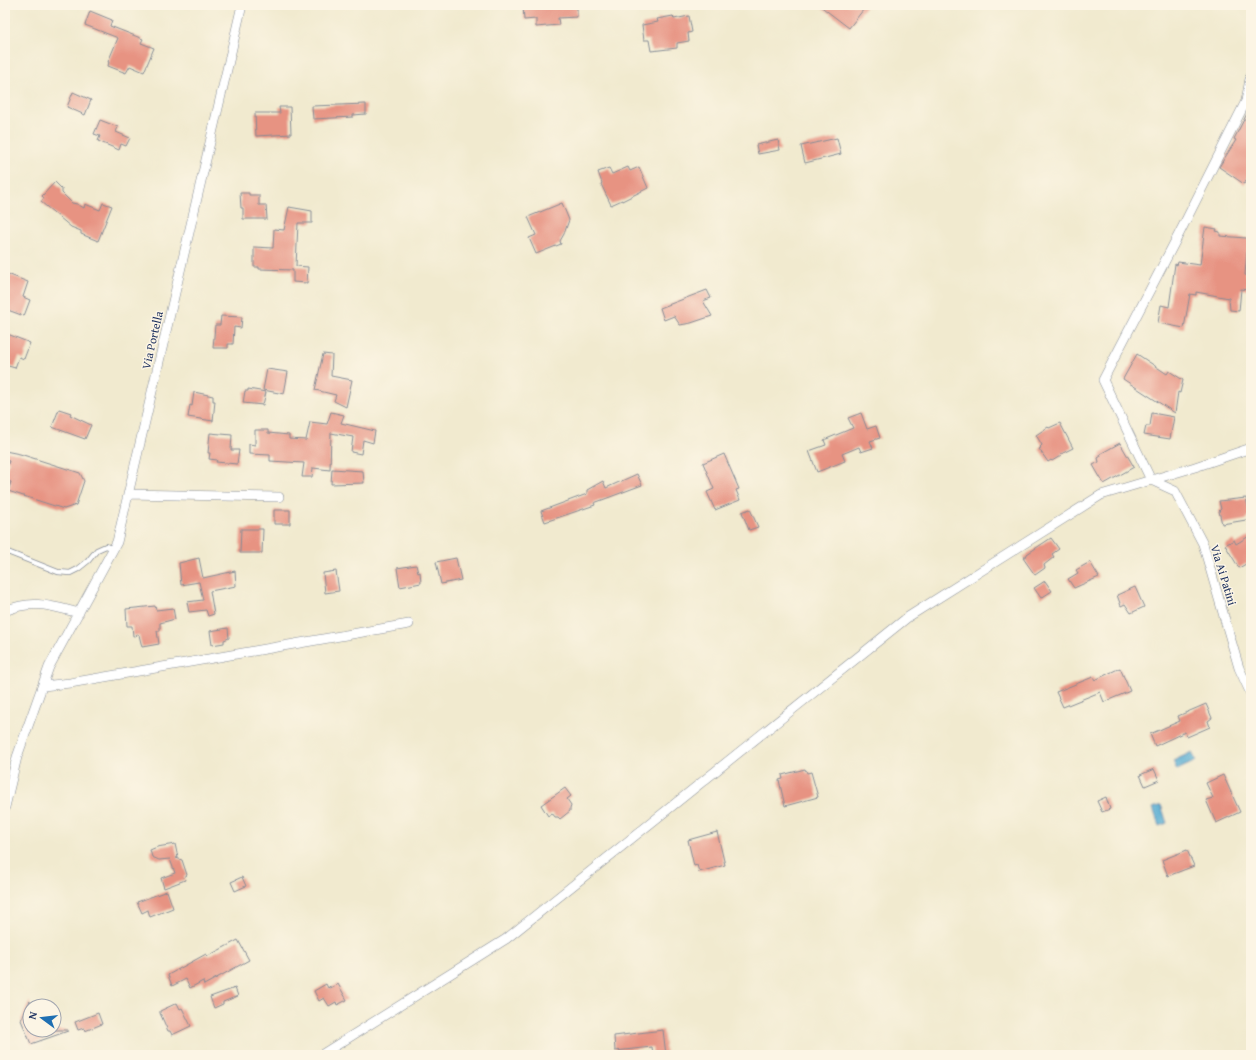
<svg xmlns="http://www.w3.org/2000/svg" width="1256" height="1060" font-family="'Gentium Book Plus',serif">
<rect width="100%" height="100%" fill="#fcf5e5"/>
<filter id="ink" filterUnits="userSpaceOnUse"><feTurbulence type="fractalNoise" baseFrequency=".025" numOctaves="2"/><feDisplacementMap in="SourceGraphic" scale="8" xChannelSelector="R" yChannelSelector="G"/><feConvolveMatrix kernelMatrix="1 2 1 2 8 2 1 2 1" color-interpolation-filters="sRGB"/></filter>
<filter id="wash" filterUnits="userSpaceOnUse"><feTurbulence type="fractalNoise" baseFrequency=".012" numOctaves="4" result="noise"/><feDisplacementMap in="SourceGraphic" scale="16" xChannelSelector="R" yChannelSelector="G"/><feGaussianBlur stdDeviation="0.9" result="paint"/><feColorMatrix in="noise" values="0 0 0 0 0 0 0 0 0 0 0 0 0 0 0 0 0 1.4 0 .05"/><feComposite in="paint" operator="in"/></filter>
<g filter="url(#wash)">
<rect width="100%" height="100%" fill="#f1eacf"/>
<path fill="#55abd2" stroke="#386d98" d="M1192 752 1196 761 1177 770 1173 761Z
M1161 805 1167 823 1159 826 1153 808Z"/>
<g id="blocks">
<path fill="#e79382" d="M523 5H577V17L558 18 559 25 536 27V19L524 20Z
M819 5H867L849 28Z
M90 11 112 20 110 26 143 39 141 43 154 48 144 72 130 66 126 73 108 66 109 62H108L118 38 85 25Z
M673 16 674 19 689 16 692 32 688 33 689 41 677 43V48L651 51 649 40H644L642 25 658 22 657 19Z
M73 92 91 100 85 115 67 107Z
M366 104V114L353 115V117L313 119 312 106Z
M1251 106V173L1244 184 1219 167 1236 140 1234 139Z
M279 107H290L291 134 256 136 255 113H280Z
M100 120 118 127 116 132 130 138 126 146 121 144 119 150 98 141 100 136 94 134Z
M837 138 841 154 805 163 801 146Z
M778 140 780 150 758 154 756 145Z
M628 167 630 171 639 167 648 188 622 201V200L611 205 601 184 602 183 598 172 609 168 612 174Z
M55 182 62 189V193L72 203 77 204 84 208 85 204 100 210 103 203 112 206 98 241 81 234V231L71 227 41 202 44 198 42 196Z
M240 193H249V195H259V205H266L267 219H243V208H241Z
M562 203 569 220 564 234 560 241 561 244 536 254 529 238 536 235 528 217Z
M289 207 312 211V223H298L296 266 308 267 307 283 293 282V270L259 269V267H254V247L273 248 274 229 284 230Z
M1205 227 1217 229 1216 231 1220 232V236L1246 238 1251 240V251H1247L1245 275 1251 276 1250 290 1241 289 1239 311 1230 310 1229 298 1196 292V295L1190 294 1184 328 1158 323 1161 305 1169 307 1175 264 1177 265 1178 262 1200 265Z
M5 273 28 282 23 297 30 300 24 316 5 309Z
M707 290 711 298 703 301 712 316 691 323 680 325 674 316 664 320 660 308Z
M221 316 242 317 241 328 234 327 233 344H228V348H213L215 325H220Z
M5 333 30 343 24 359 19 357 15 368 5 365Z
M323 354 332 355 331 376 352 380 346 407 334 401 336 395 315 390Z
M1137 354 1167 374 1169 371 1183 380 1180 393 1178 392 1175 413 1123 379Z
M267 369 288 372 284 394 263 390Z
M248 389 266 392 263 405 243 403 245 391H248Z
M194 392 213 396V401H215L213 421 188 417 190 405 192 406Z
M59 409 71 413 70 415 91 425 85 439 52 427Z
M331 412 344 415 341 423 375 431 373 443 363 440 361 454 351 452 353 437 331 433 330 470 313 468 312 477H302L304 463 270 461V455L249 454V444L255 445V430H268V433L289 435V439L306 440 310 422 327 424Z
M861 413 867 429 876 426 880 438 870 441 873 448 861 452 859 447 842 454 845 461 817 472 809 451 826 445 824 440 853 428 848 418Z
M1152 413 1174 417 1170 439 1144 435 1146 426H1150Z
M1060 423 1073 448 1061 454 1062 455 1052 461 1051 460 1048 462 1039 449 1041 448 1040 447 1042 445 1036 435 1048 427 1049 428Z
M210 433 232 435 231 450H239L237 464 216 462 217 460 209 459 210 453H208Z
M1120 443 1134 467 1104 484 1093 465 1099 462 1098 458 1101 456 1100 454Z
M5 451 20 454 80 473 84 481 76 505 64 509 8 491 11 482 5 480V472L9 461 5 460Z
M724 454 739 489 736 490 740 500 715 510 707 492 714 489 703 463Z
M332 469 363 471 364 483 331 484Z
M637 474 642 485 594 503 595 505 545 522 541 511 587 494V490L603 481 606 488Z
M1246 498 1250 515 1246 520 1222 524 1219 511 1221 509 1219 501Z
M750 509 758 527 749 530 742 512Z
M274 510H290V524H274Z
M241 529H263L262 553H240Z
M1251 535V561L1239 568 1225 545 1234 540 1236 544Z
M1051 538 1059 549 1052 554 1054 557 1044 565 1045 568 1035 575 1023 558 1027 555V554Z
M199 558 203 578 235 571 236 586 210 591 214 614 208 616 206 610 189 612 187 602 203 600 199 582 181 585 179 563Z
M456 558 461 580 441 584 436 562Z
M1090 562 1099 577 1074 588 1068 579 1078 573 1076 570Z
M416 565 418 573 420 572 421 583 400 587 397 568Z
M336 571 339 591 325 593 323 573Z
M1045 581 1052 591 1041 598 1034 588Z
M1135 587 1144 607 1131 613 1125 604 1121 606 1117 595Z
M155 606 156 610 173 608 175 619 160 623V631H157L159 644 142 647 139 635 133 636 132 626H127L126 609Z
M228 628 229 638 224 640V643L212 645 210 631Z
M1120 668 1130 691 1104 702 1100 692 1063 707 1056 692 1093 677 1095 680Z
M1206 704 1212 718 1208 721 1210 727 1187 737 1185 732 1155 746 1150 734 1180 721 1178 716Z
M805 769 807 773 811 772 818 797 785 806 779 780 783 779 782 775Z
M1154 769 1159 780 1145 786 1140 775Z
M1223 775 1240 812 1216 823 1206 800 1213 798 1206 783Z
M565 788 571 796 567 799 571 805 570 808V811L560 819 558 817H555L552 813 548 816 541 805Z
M1106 797 1110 809 1102 812 1097 801Z
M717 832 725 865 699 872 697 865 694 866 688 840Z
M175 844 178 858H176L182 860 187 875 184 877 185 880 164 888 161 878 175 873 170 859 159 860 152 857 150 850 157 847Z
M1187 850 1194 866 1168 876 1162 860Z
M242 877 246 886 235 891 231 882Z
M167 891 173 908 150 917 148 910 142 913 137 902Z
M238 940 249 960 204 985 203 981 190 988 186 979 172 986 168 975 206 954 208 956Z
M326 984 328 988 330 986V988L338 984 347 1000 337 1005 336 1002 329 1006 324 998 319 1001 314 991Z
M235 988 238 996 223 1002V1004L214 1008 210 997Z
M30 1001V1030H68V1031L31 1044 21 1020Z
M177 1003 180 1009 182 1008 191 1026 172 1035 170 1031H168L160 1013V1011Z
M98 1013 102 1024 85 1031 84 1028 78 1030 75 1022Z
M663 1030 666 1055H653L652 1047 615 1051 614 1036Z"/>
</g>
</g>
<g filter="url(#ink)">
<use href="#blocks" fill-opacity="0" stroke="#868c96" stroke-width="1"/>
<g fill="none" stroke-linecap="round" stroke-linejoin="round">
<defs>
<path id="lane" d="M5 551 58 572 70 573 78 569 88 561 97 550 106 546 114 549"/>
<path id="street" d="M1251 73 1246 101 1179 234 1103 380 1151 480 1175 491 1203 544 1239 668 1251 694
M128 494 279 497
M5 611C32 599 51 606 79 613
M43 686 70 683 409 624
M5 807 17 757 49 667 117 542 242 5
M321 1055 506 939 908 617 1101 495 1195 467 1251 448"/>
</defs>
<use href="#lane" stroke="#868c96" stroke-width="6"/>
<use href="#street" stroke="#868c96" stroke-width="10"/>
<use href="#lane" stroke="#fff" stroke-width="4.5"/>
<use href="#street" stroke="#fff" stroke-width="9"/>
</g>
</g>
<g text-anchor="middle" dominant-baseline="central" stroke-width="3" stroke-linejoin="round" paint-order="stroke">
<g font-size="12" fill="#1b2f5e" stroke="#fcf5e5">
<text transform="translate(152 340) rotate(-77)">Via Portella</text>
<text transform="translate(1224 575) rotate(73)">Via Ai Patini</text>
</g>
</g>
<rect width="1256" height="1060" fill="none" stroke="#fcf5e5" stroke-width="20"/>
<g transform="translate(42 1018) rotate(285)"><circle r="19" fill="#fcf5e5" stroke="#a2a6af"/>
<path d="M0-3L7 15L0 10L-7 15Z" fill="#1f6fb2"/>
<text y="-6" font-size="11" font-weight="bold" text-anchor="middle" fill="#1b2f5e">N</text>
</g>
</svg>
